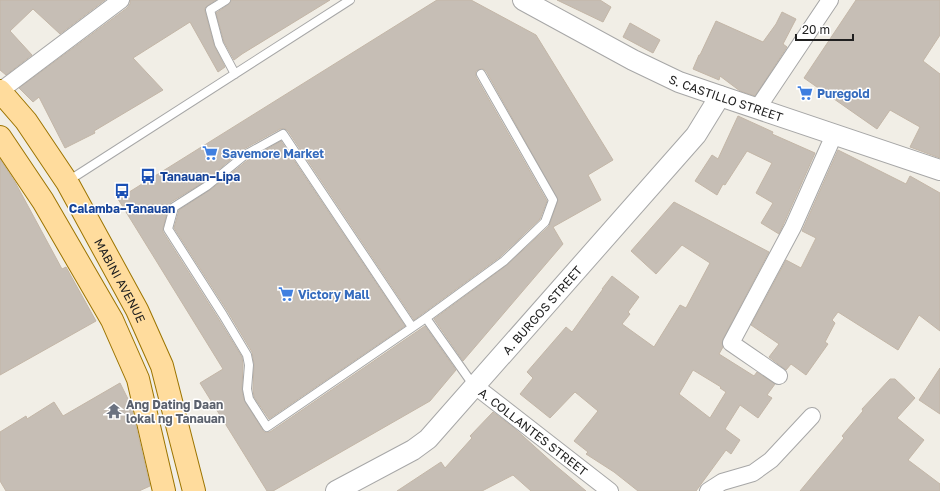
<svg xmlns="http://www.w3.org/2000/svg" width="940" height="491" font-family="'Golos Text',sans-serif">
<rect width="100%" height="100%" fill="#f1eee6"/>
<path fill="#c6beb5" stroke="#c3b6a7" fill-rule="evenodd" d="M0 0H105L60 34 33 9 10 31 32 55 6 75 0 70Z
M130 0H216L207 6 205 8V11L214 45 225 67 218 72 190 22 133 58 163 90 94 131 95 133 65 148 39 97 33 102 19 88 127 8 130 4Z
M231 0H330L242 54 234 60 224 42 216 13 229 4Z
M437 0H471L536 35 613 160 588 175 601 200 553 227 563 244 463 361 434 319 507 265 549 226 558 200 486 71 483 69H481L476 71V77L547 201 540 219 500 257 414 320 288 131 285 129H280L242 150 204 182 171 202 169 206 163 228V232L218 318 242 357 243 365 242 389 244 400 264 432H270L425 326 456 370 430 401 273 491H267L200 383 223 369 118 199Z
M557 0H600L611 7 603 22Z
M856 0H940V35L923 61 940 74V158L910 147 920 127 890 110 877 129 804 78Z
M782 12 796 19 783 44 787 47 755 96 740 91 720 76 719 80 693 69 699 55H700L716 21 763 42 776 24Z
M630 23 660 40 653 53 623 37Z
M738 116 773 132 772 134 815 153 784 223 779 234 761 223 773 203 756 193 772 163 747 151 725 185 723 184 717 195 695 181 712 155 718 159Z
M281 141 405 326 269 419 254 397 253 389 254 364 252 352 228 312 174 228 179 210 210 190 248 160Z
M838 150 906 184 910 176 940 193V331L919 315 898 350 838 312 832 320 835 323 825 342 828 344 806 375 791 364 786 370 769 357 779 344 751 325 786 260 801 268 816 238 802 231Z
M0 159 15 182 62 269 66 267 96 321 0 375Z
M674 202 769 252 723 339 722 343 723 347 719 354 754 376 757 372 775 384 767 395 772 398 758 418 740 405 725 429 740 440 731 454 726 450 696 491H638L614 472 586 454 588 452 574 441 598 411 575 392 550 418 520 394 533 378 527 372 566 327 572 332 603 289H602L612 276 639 297 628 312 630 314 622 324 654 347 680 305 686 308 710 263 682 245 656 274 631 251ZM693 370 721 387 720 388 726 392 710 418 679 394Z
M940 368V414L919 400Z
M890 379H895L915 398 897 418 924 440 908 460 940 484V491H800L844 438 842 436 863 411 862 409Z
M120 383 131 405 150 486 139 491H6L0 481V432L26 416 27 419 54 402 63 416Z
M493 412 513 427 555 465 586 491H531L513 475 482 491H397L441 462 445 468 472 438 470 436Z"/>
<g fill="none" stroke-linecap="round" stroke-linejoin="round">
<defs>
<path id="service" d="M226 0 210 10 219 44 235 74
M68 181 350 0
M426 318 474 386
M412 327 283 134 245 155 207 186 174 207 168 229 223 315 247 355 249 365 247 389 249 399 267 427 426 318 504 261 545 222 553 200 481 74"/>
<g id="minor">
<path d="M0 91 121 0"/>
<path d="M757 109 830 0"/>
<path d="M779 376 731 343 793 227 834 135"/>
<path id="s1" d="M475 386 610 491"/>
<path d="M708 491 722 482 753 473 771 460 812 416"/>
</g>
<g id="tertiary">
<path id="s2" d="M523 0 633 60 679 82 720 96 940 170"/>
<path id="s3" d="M336 491 413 450 428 439 696 135 720 96"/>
</g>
<g id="primary">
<path id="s4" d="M0 91 26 121 67 182 137 310 162 366 194 491"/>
<path d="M0 137 43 201 112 320 138 379 164 491"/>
</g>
</defs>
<use href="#service" stroke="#a7a7a7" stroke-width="10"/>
<use href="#minor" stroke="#a7a7a7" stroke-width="18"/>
<use href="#tertiary" stroke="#a7a7a7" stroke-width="22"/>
<use href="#primary" stroke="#9c7400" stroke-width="24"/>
<use href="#service" stroke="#fff" stroke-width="8"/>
<use href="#minor" stroke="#fff" stroke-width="16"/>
<use href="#tertiary" stroke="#fff" stroke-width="20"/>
<use href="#primary" stroke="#ffdc9d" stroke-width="22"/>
</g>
<defs>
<symbol id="supermarket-bare" viewBox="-9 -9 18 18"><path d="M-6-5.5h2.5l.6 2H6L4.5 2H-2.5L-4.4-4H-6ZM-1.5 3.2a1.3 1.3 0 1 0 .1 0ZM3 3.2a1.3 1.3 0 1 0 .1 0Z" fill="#3f7fe0" stroke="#fff" stroke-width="2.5" paint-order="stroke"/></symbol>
<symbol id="bus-bare" viewBox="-9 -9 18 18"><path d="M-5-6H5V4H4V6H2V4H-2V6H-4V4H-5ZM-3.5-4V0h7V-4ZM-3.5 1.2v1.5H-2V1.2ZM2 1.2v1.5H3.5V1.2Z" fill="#1a4fb4" stroke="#fff" stroke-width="2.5" paint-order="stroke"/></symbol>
<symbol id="temple-bare" viewBox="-9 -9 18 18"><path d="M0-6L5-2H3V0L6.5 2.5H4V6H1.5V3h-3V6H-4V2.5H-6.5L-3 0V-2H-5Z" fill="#6b7280" stroke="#fff" stroke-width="2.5" paint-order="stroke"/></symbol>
</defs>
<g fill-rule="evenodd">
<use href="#supermarket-bare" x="794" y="82" width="22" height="22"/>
<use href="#supermarket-bare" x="199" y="142" width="22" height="22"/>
<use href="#bus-bare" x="137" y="165" width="22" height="22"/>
<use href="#bus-bare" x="111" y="180" width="22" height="22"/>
<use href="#supermarket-bare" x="275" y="283" width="22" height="22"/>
<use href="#temple-bare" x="103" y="400" width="22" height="22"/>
</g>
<g text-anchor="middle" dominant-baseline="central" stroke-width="3" stroke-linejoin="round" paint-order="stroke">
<g font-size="12" font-weight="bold" fill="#366cbe" stroke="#fff" text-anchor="start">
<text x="817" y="93">Puregold</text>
<text x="222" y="153">Savemore Market</text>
<text x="298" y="294">Victory Mall</text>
</g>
<g font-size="12" fill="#202020" stroke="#fff">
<text stroke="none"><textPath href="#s2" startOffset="226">S. CASTILLO STREET</textPath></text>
<text stroke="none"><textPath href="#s4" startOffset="225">MABINI AVENUE</textPath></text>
<text stroke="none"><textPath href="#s3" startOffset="278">A. BURGOS STREET</textPath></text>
<text stroke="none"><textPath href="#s1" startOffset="74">A. COLLANTES STREET</textPath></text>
</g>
<g font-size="12" font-weight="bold" fill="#164399" stroke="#fff" text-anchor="start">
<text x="160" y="176">Tanauan–Lipa</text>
<text x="122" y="208" text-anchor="middle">Calamba–Tanauan</text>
</g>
<g font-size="12" font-weight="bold" fill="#5b616d" stroke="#fff" text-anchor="start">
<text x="126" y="404">Ang Dating Daan<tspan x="126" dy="14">lokal ng Tanauan</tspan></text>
</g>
</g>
<path d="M796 34v6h57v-6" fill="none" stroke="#202020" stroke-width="2"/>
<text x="802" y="34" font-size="12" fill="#202020" stroke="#ffffff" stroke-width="3" paint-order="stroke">20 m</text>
</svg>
